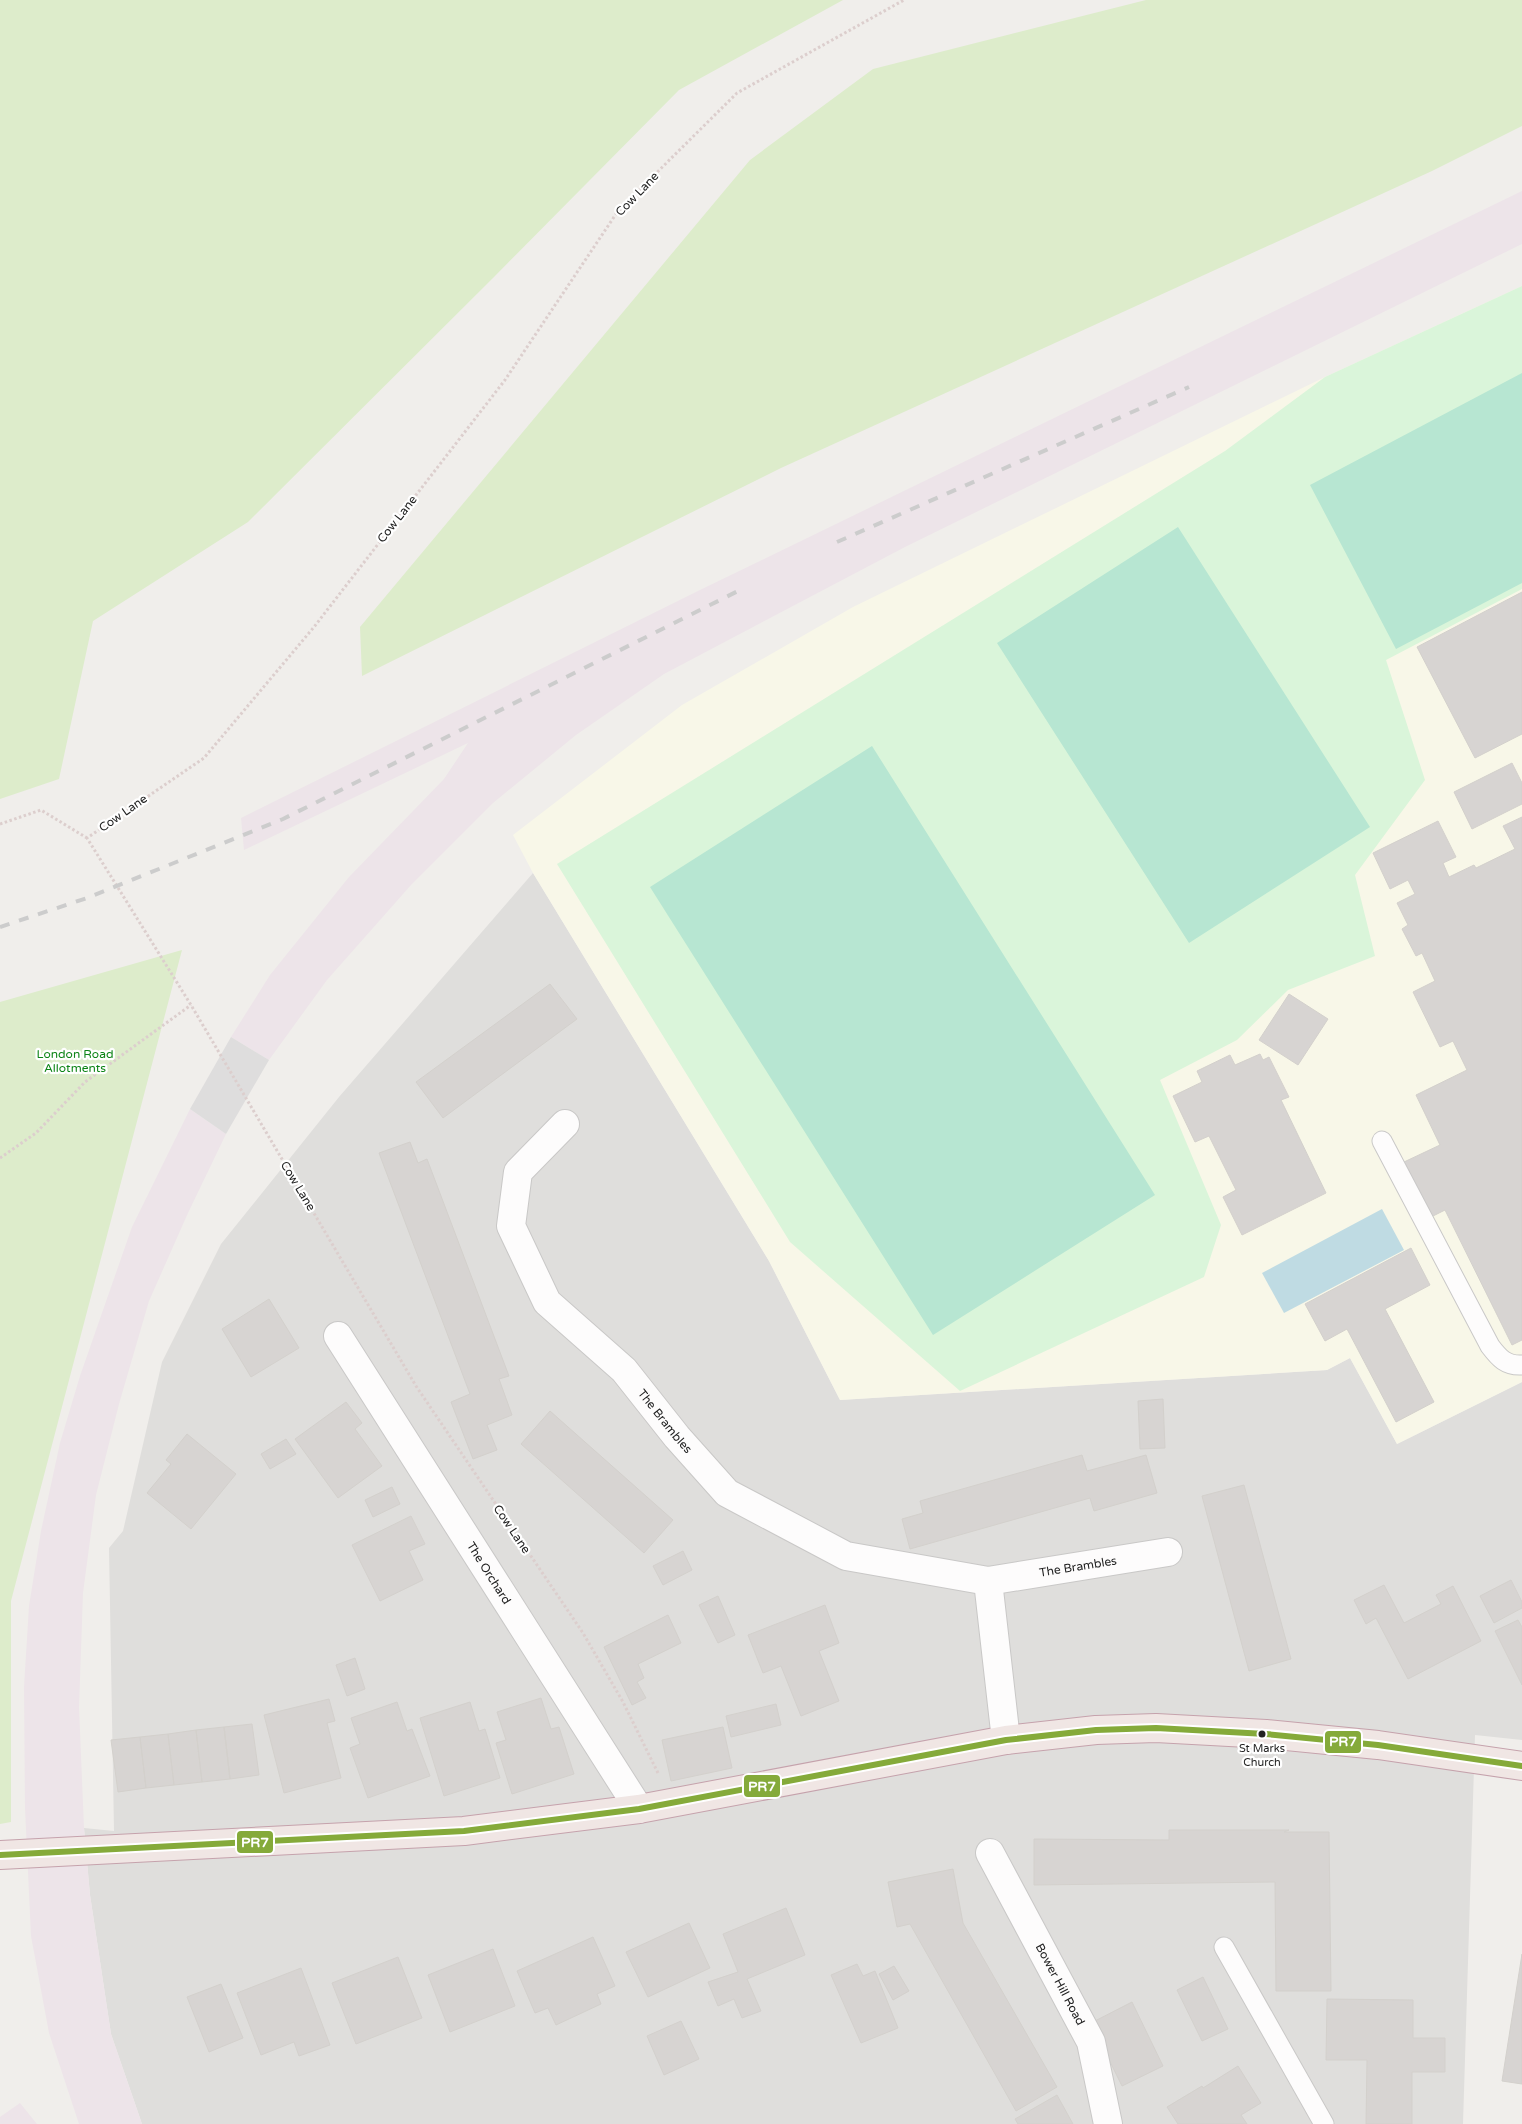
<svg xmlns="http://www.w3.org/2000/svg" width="1522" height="2124" font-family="'Varela Round',sans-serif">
<rect width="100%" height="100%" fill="#f0eeeb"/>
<path fill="#dfdedc" d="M533 873 769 1261 840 1400 1327 1370 1350 1358 1397 1444 1522 1382V1740L1475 1735 1463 2124H142L111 2034 90 1895 84 1828 114 1831 109 1548 123 1531 162 1362 221 1244 339 1097Z"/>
<path fill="#ede4e9" d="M1522 191V244L905 547 664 674 576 735 493 803 411 885 327 980 269 1060 231 1037 270 975 349 877 444 779 468 743 244 850 241 818 702 589Z
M190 1109 226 1134 188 1213 149 1301 119 1404 96 1495 83 1593 79 1707 84 1828 90 1895 111 2034 142 2124H79L49 2033 31 1936 25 1808 24 1687 29 1606 41 1531 60 1443 80 1376 132 1227Z
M20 2103 37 2124H0V2117Z"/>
<path fill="#f8f7e8" d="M1522 286V1382L1397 1444 1350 1358 1327 1370 840 1400 769 1261 533 873 513 835 682 705 853 607 1325 377Z"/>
<path fill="#ddeccb" d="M0 0H843L679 90 493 278 248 522 93 621 59 779 0 799Z
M1146 0H1522V126L1432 171 781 468 362 676 360 627 750 160 873 69Z
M182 950 11 1601V1822L0 1824V1002Z"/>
<path fill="#daf5da" d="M1522 286V589L1386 660 1425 780 1355 875 1375 956 1288 990 1237 1040 1160 1080 1221 1225 1204 1277 960 1391 790 1242 557 864 1225 451 1325 377Z"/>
<path fill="#b7e6d2" d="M1522 373V583L1396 649 1310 485Z
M1178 527 1370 827 1189 943 997 643Z
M872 746 1155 1195 933 1335 650 887Z"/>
<path fill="#bfdbe3" d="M1382 1209 1404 1250 1284 1313 1262 1273Z"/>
<path fill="#dedddd" d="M231 1037 269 1060 226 1134 190 1109Z"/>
<path fill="#d7d4d2" stroke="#d3d0cc" d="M1522 592V734L1475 758 1417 647Z
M1512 763 1522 783V804L1472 829 1454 792Z
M1522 817V1340L1512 1345 1445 1210 1431 1217 1404 1162 1440 1145 1416 1095 1467 1070 1453 1041 1440 1047 1413 992 1435 981 1422 953 1416 956 1402 929 1408 925 1397 903 1415 894 1408 880 1390 889 1373 853 1438 821 1456 857 1443 863 1449 877 1474 865 1476 868 1515 849 1503 826Z
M550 984 577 1019 443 1118 416 1082Z
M1289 994 1328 1019 1298 1065 1259 1040Z
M1260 1054 1263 1060 1269 1057 1289 1097 1281 1100 1326 1193 1242 1235 1223 1197 1236 1190 1209 1136 1195 1142 1173 1096 1202 1082 1197 1071 1230 1055 1235 1065Z
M410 1142 418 1163 427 1159 509 1376 499 1379 512 1415 487 1425 497 1450 473 1459 451 1402 470 1394 379 1153Z
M1411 1248 1430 1285 1385 1309 1434 1402 1396 1422 1347 1329 1325 1341 1305 1304Z
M269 1299 299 1348 251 1377 222 1329Z
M1163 1399 1165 1448 1140 1449 1138 1401Z
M346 1402 362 1423 355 1429 382 1466 338 1498 295 1439Z
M550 1411 673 1520 644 1553 521 1444Z
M187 1434 236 1474 191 1529 147 1493 171 1464 166 1460Z
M286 1439 296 1454 270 1469 261 1454Z
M1082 1455 1087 1471 1146 1455 1157 1493 1094 1511 1090 1498 910 1549 902 1519 923 1513 920 1501Z
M1244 1485 1291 1659 1249 1671 1202 1496Z
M392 1487 400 1504 373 1517 365 1500Z
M411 1516 425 1544 409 1551 423 1580 380 1601 352 1545Z
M683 1551 692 1570 663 1585 653 1566Z
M1511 1580 1522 1602V1608L1494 1623 1480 1596Z
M1384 1585 1404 1623 1441 1604 1436 1595 1453 1586 1481 1641 1408 1679 1376 1618 1366 1624 1354 1600Z
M718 1596 735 1635 718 1643 699 1605Z
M825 1605 839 1643 819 1651 839 1701 801 1716 781 1666 763 1673 748 1635Z
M668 1615 681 1643 638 1664 644 1678 637 1682 646 1698 632 1705 604 1647Z
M1518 1620 1522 1627V1685L1495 1631Z
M355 1658 365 1689 347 1696 336 1665Z
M541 1698 551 1729 559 1727 574 1774 512 1794 496 1743 506 1740 497 1712Z
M329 1699 335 1721 327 1723 341 1778 284 1793 264 1715Z
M397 1702 407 1731 412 1729 430 1776 368 1798 350 1748 360 1744 351 1718Z
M470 1702 479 1731 485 1729 500 1778 444 1796 420 1718Z
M776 1704 781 1725 731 1737 726 1716Z
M252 1724 259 1775 230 1779 224 1727Z
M224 1727 230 1779 202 1782 196 1730Z
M723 1727 732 1768 671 1781 662 1740Z
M196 1730 202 1782 174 1785 168 1734Z
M168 1734 174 1785 146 1788 140 1737Z
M140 1737 146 1788 118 1792 111 1740Z
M1169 1830H1289L1284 1832H1329L1331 1991H1276L1275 1882 1034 1885V1839L1169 1840Z
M953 1869 963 1923 1057 2087 1016 2111 910 1924 897 1927 888 1882Z
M786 1908 805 1955 747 1979 761 2011 742 2018 734 1999 718 2006 708 1982 738 1972 723 1934Z
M689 1923 710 1968 648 1997 626 1952Z
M593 1937 615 1986 597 1994 601 2004 556 2025 548 2008 535 2013 517 1971Z
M493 1949 515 2006 450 2032 428 1975Z
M1522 1954V2084L1502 2081Z
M398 1957 422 2018 356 2044 332 1983Z
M857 1964 863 1976 875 1971 898 2028 861 2043 831 1975Z
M894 1966 909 1991 893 2000 879 1974Z
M301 1968 330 2045 299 2056 294 2042 261 2055 237 1993Z
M1203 1977 1228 2029 1202 2041 1177 1990Z
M221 1984 243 2038 209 2052 187 1997Z
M1327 1999 1413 2000V2038H1445V2072H1412V2124H1366L1367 2060H1326Z
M1132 2002 1163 2066 1122 2086 1091 2023Z
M681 2021 699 2059 664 2075 647 2036Z
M1238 2066 1261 2103 1241 2115 1247 2124H1178L1167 2107 1202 2086 1203 2088Z
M1057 2095 1073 2124H1018L1015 2119Z"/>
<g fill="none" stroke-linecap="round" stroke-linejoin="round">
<defs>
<path id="service" d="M1382 1141 1490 1346C1499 1358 1506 1366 1522 1365
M1224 1947 1324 2124"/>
<g id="minor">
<path id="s1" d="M565 1124 518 1172 511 1226 547 1302 624 1370 677 1437 727 1493 846 1556 988 1581 1168 1552"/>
<path id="s2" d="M338 1336 639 1809"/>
<path d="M988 1581 1006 1740"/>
<path id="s3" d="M990 1853 1091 2042 1108 2124"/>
</g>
<path id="trunk" d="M0 1855 464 1831 639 1809 1006 1740 1096 1730 1156 1728 1266 1734 1378 1745 1522 1766"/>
</defs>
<use href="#service" stroke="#c9c8c7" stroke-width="21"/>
<use href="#minor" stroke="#c9c8c7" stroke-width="30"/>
<use href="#trunk" stroke="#c5a2ac" stroke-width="30"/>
<path stroke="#dccecd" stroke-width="3" stroke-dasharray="2.5 2.5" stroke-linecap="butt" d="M0 824 41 810 87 838
M0 1158 36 1133 85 1082 191 1005
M658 1773 623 1702 583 1633 416 1386 191 1005 87 838 204 758 314 627 505 380 618 211 737 93 904 0"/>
<use href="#service" stroke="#fdfcfc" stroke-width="19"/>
<use href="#minor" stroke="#fdfcfc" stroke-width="28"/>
<use href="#trunk" stroke="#f0e6e4" stroke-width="28"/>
<path stroke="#ccc" stroke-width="4" stroke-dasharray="10 10" stroke-linecap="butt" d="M837 542 1189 387
M0 927 87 898 283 819 742 589"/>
<defs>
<path id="bus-1" d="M0 1855 464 1831 639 1809 1006 1740 1096 1730 1156 1728 1266 1734 1378 1745 1522 1766"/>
</defs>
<use href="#bus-1" stroke="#fff" stroke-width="10"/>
<use href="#bus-1" stroke="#85aa3a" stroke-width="6"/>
</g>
<circle fill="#222" stroke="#fff" stroke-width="2" cx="1262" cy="1734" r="4.5"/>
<g text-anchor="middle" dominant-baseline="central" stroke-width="4.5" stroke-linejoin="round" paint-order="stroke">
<g font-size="11" fill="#222" stroke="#fff">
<text x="1262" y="1748">St Marks<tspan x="1262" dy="14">Church</tspan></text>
</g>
<g font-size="12" fill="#222" stroke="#fff">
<text transform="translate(637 194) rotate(-46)">Cow Lane</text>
<text transform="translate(397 519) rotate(-52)">Cow Lane</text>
<text transform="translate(123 813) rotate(-35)">Cow Lane</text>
<text transform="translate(298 1186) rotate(59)">Cow Lane</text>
<text stroke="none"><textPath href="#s1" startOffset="374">The Brambles</textPath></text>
<text transform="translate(512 1529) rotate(56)">Cow Lane</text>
<text stroke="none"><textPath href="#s1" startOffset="839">The Brambles</textPath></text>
<text stroke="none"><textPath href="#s2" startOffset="281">The Orchard</textPath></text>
<text stroke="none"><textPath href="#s3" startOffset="149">Bower Hill Road</textPath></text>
</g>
<g font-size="12" fill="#0c8416" stroke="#fff">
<text x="75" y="1054">London Road<tspan x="75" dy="14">Allotments</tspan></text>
</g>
</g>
<g stroke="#fff" stroke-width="2">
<rect x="1324" y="1730" width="38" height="24" rx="5" fill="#85aa3a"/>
<rect x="743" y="1774" width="38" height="24" rx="5" fill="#85aa3a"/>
<rect x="236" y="1830" width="38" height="24" rx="5" fill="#85aa3a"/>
</g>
<g font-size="14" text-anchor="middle" font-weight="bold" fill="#fff">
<text x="1343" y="1746">PR7</text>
<text x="762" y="1791">PR7</text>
<text x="255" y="1847">PR7</text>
</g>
</svg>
